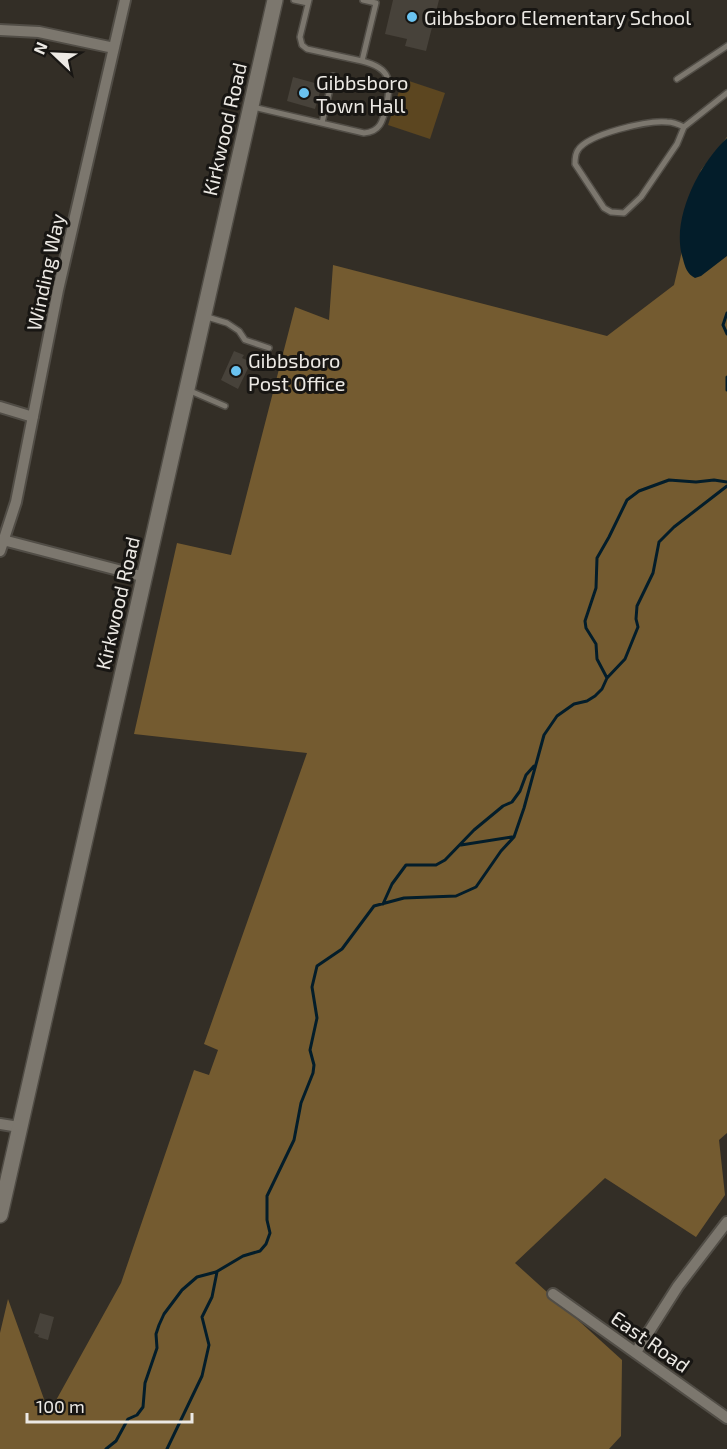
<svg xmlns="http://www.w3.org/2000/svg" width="727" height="1449" font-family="'Exo 2',sans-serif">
<rect width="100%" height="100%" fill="#332e26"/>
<path fill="#5c4620" d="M403 79 445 93 430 139 388 125Z"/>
<path fill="#745b30" d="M727 137V1133L719 1140 725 1195 696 1237 605 1178 515 1263 622 1360 621 1436 609 1449H0V1333L8 1299 49 1413 121 1283 194 1070 209 1075 218 1050 204 1044 307 753 134 734 177 543 231 555 295 307 329 320 333 265 607 336 674 285 701 170Z"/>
<path fill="#031d2a" d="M727 138V256L701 276 695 278C687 274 685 267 683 259 670 220 699 164 727 138Z"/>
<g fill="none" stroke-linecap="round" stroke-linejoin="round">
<path stroke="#031d2a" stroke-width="3" d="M727 313 723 325 727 334
M727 377V390
M607 678 597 659 596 644 586 628 585 621 596 588 597 558 609 537 627 500 639 491 669 480 696 482 714 480 727 482
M461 845 512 837
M383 904 392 884 406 865H436L445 860 474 830 503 806 512 802 520 791 526 775 534 766
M106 1449 116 1441 128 1419 137 1415 143 1407 145 1383 157 1348 156 1334 159 1325 164 1314 182 1290 197 1277 216 1272 243 1256 260 1251 266 1244 270 1233 267 1220V1196L294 1140 301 1103 313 1073 314 1065 310 1050 317 1018 312 987 317 966 342 949 374 906 404 898 456 896 476 887 501 851 514 837 524 808 544 735 557 716 574 704 587 701 595 696 602 689 607 678 625 659 638 627 636 619 637 606 653 573 659 542 674 527 727 486
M167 1449 202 1376 209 1345 202 1317 212 1297 217 1272"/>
</g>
<path fill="#47423a" d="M393 0H439L426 51 405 46 407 39 385 34Z
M293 77 322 85 315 109 287 101Z
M234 351 244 355 242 358 251 362 238 389 221 380Z
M40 1313 54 1317 48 1340 38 1337 39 1335 34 1333Z"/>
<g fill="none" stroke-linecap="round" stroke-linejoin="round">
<defs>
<path id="lane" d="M294 0 308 3
M309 0 300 37 302 45 307 49 362 61 376 3 363 0
M677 79 727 46
M253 107 364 133C380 132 383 121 386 107 392 81 391 68 362 61
M322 123 333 76
M684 127C678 124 673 122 667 122 648 120 588 134 578 150 575 154 575 159 575 164L604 208 611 212 624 213 641 197 677 144 684 127 727 93
M204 316 227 323 239 331 245 340 269 348
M188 390 225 406"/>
<path id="street" d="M0 30 39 32 114 48
M0 407 33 417
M3 540 145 577
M0 551 16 502 58 290 125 0
M0 1124 19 1127
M553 1294 727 1418
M636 1352 678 1286 727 1222"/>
<path id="secondary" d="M0 1215 275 0"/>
</defs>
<use href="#lane" stroke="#514d46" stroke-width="8"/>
<use href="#street" stroke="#514d46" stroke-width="14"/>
<use href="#secondary" stroke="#514d46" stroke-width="18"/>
<use href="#lane" stroke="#7c776e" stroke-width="5"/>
<use href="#street" stroke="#7c776e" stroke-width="10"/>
<use href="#secondary" stroke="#7c776e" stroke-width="15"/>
</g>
<g fill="#6ac3f1" stroke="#181613" stroke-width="2">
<circle cx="412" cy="17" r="6"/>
<circle cx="304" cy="93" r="6"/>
<circle cx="236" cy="371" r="6"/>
</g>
<g text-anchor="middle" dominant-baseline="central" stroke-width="6" stroke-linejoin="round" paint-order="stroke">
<g font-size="20" fill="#ece9e4" stroke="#181613" text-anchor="start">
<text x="424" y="17">Gibbsboro Elementary School</text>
<text x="316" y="82">Gibbsboro<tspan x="316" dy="23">Town Hall</tspan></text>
<text x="248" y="360">Gibbsboro<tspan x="248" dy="23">Post Office</tspan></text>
</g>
<g font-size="20" fill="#ece9e4" stroke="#181613">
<text transform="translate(224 129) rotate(-77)">Kirkwood Road</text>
<text transform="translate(45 272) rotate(-78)">Winding Way</text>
<text transform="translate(117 603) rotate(-77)">Kirkwood Road</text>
<text transform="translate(651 1341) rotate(35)">East Road</text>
</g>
</g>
<g transform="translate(54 54) rotate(293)" stroke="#181613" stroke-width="4.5" paint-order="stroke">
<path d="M0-4.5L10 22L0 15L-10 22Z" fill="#ece9e4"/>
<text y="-9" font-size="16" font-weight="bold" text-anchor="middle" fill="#ece9e4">N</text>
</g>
<path d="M27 1413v9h165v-9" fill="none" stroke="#ece9e4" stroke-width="3"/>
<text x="36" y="1413" font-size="18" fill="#ece9e4" stroke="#181613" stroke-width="4.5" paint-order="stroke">100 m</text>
</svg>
